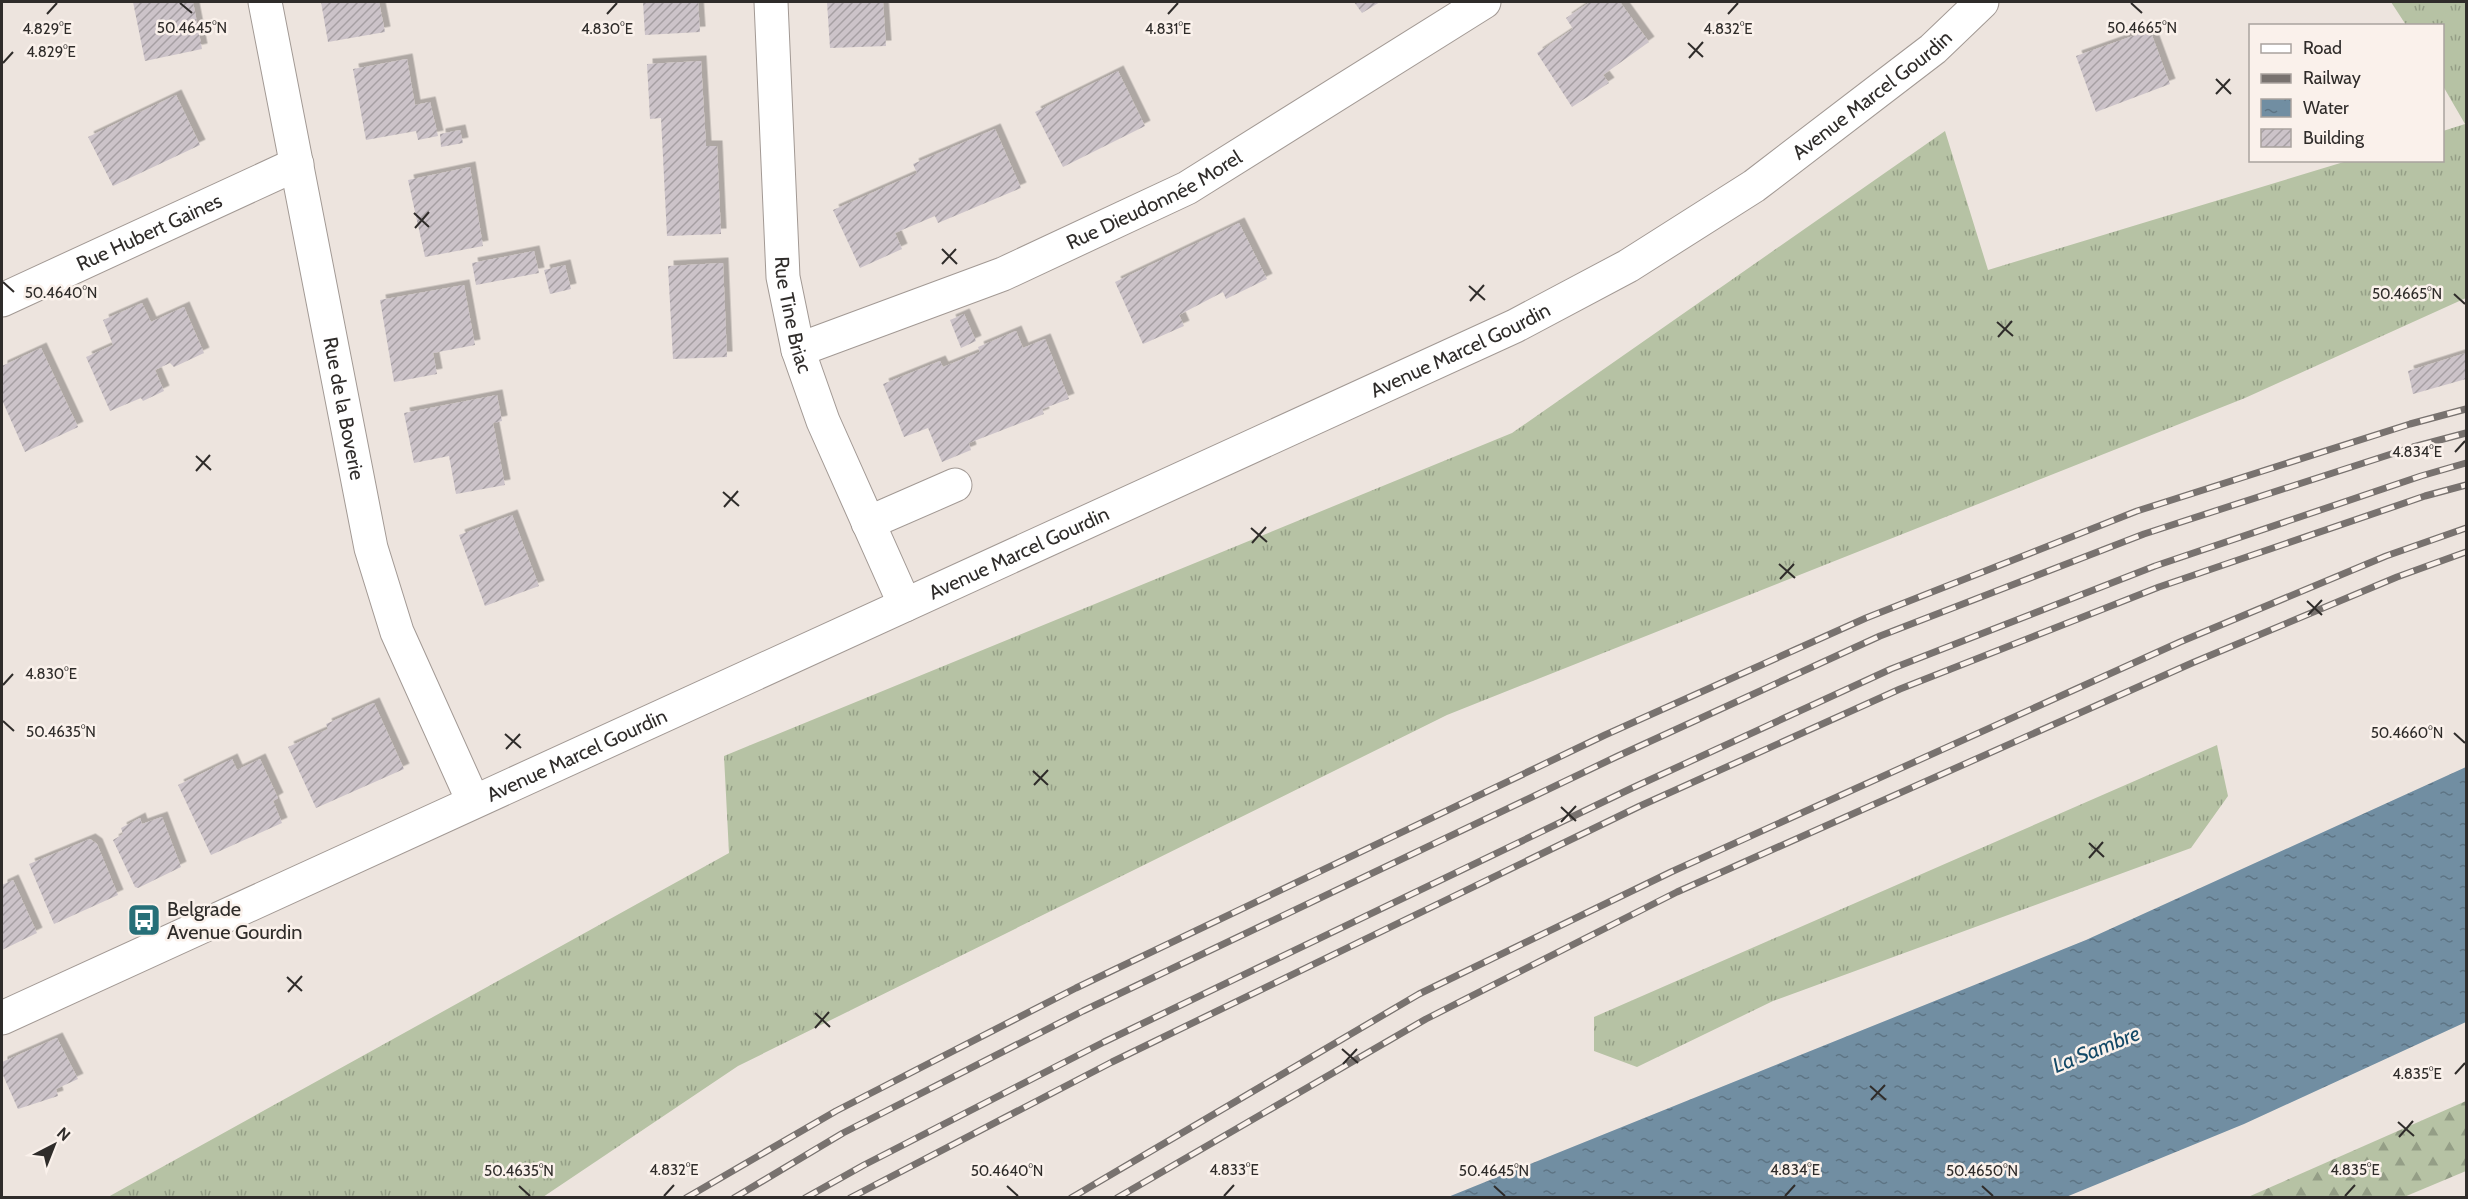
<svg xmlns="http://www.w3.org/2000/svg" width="2468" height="1199" font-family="Cabin,sans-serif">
<defs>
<pattern id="grass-tufts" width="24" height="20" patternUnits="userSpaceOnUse" patternTransform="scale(1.5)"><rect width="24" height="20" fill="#b6c2a4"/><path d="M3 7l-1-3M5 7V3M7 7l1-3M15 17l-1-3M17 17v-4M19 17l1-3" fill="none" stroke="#949e86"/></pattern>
<pattern id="forest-firs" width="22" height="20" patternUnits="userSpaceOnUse" patternTransform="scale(1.5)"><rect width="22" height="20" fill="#b6c2a4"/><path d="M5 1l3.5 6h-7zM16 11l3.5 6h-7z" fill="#949e86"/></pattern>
<pattern id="water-ripples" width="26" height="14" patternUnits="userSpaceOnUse" patternTransform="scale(1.5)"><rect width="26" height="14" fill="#718ea2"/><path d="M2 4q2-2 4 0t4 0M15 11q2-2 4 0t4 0" fill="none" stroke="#5d7484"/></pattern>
<pattern id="building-hatch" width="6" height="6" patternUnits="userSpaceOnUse" patternTransform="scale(1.5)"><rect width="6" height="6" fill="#ccc3c9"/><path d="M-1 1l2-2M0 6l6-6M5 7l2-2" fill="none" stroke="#a69fa3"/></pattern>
<filter id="shadow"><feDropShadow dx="5.5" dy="-5.5" stdDeviation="0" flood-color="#0004"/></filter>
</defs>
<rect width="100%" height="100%" fill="#ede4de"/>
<path fill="url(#grass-tufts)" d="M2391 2H2466V298L2245 398 1447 715 738 1066 543 1197H108L729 853 724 756 1512 433 1945 131 1988 270 2347 161 2442 160 2443 131 2465 124 2443 86 2442 26 2406 25Z
M2217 745 2228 796 2191 848 1773 1001 1637 1067 1594 1051V1017Z"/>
<path fill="url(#forest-firs)" d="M2466 1101V1171L2404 1197H2248Z"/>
<path fill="url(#water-ripples)" d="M2466 767V1022L2244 1124 2066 1197H1448L2086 940Z"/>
<path fill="url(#building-hatch)" filter="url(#shadow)" d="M133 2H193L202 49 145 61Z
M321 2H379L385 32 328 42Z
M643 2H698L700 32 645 35Z
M827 2H883L886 46 830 48Z
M1354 2H1380L1362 13Z
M1590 2H1620L1649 42 1603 75 1609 83 1572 107 1537 53 1573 29 1566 18Z
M2150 30 2170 84 2096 112 2076 56Z
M407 59 415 105 430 102 438 136 418 140 416 131 366 140 353 69Z
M701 61 706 146H717L721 234 667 236 661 118 650 119 647 64Z
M1118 71 1145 126 1063 167 1035 112Z
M176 95 200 145 113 186 88 137Z
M995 129 1021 188 938 223 935 216 895 233 902 249 860 268 833 210 917 173 913 164Z
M460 130 463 143 441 147 440 134Z
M470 167 483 246 425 257 408 180Z
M1239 223 1267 279 1226 299 1223 292 1179 315 1184 326 1143 344 1115 282Z
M534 251 539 273 476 285 472 263Z
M723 263 727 357 673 359 668 266Z
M565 265 571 289 550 294 544 270Z
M464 285 475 345 433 353 437 374 394 382 380 300Z
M142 303 151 322 184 307 204 353 174 367 170 363 155 370 164 391 143 401 141 398 110 411 86 357 113 345 103 320Z
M964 314 976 341 961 348 950 320Z
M1016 331 1023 348 1045 339 1069 399 1042 409 1044 414 969 443 971 450 942 462 928 428 904 437 883 384 940 361 943 367 980 352 978 347Z
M41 348 78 427 25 452 2 400V366Z
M2466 353V379L2413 394 2408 371Z
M497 395 502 421 493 423 505 485 456 494 449 456 414 463 404 413Z
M512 515 539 586 485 606 459 535Z
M374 703 404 769 316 808 288 747 328 729 326 724Z
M232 759 237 770 260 759 278 798 273 801 282 823 211 855 178 785Z
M162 817 181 867 138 888 135 887 113 840 123 834 121 828 140 818 142 824Z
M90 839 97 844 118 895 54 924 29 864Z
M13 880 37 933 2 950V885Z
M57 1038 78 1079 56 1089 58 1096 18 1109 2 1073V1062Z"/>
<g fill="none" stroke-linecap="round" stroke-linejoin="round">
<defs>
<g id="minor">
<path id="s1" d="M265 2 371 548 397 632 473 801"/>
<path id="s2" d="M771 2 783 277 798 350 823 421 905 605"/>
<path id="s3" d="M2 300 297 164"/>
<path id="s4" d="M798 350 1003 274 1187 188 1484 2"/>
<path d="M868 523 955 485"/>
<path id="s5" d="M2 1018 1515 326 1628 266 1754 186 1933 49 1982 2"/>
</g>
</defs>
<use href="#minor" stroke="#a29994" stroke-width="35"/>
<use href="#minor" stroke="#fff" stroke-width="33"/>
<defs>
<path id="rail" d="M686 1198 836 1111 1076 988 1605 735 1866 618 2137 511 2410 424 2466 409
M734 1198 843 1133 1083 1011 1618 756 1880 636 2144 534 2413 447 2466 433
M805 1198 864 1165 1104 1042 1630 789 1891 669 2155 566 2421 476 2466 463
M850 1198 1112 1062 1640 806 1900 689 2159 587 2425 496 2466 485
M1071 1198 1419 994 1671 872 2180 642 2386 556 2466 528
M1117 1198 1426 1019 1677 892 2192 663 2397 577 2466 552"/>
</defs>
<use href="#rail" stroke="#78726f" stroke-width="7"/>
<use href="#rail" stroke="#faf1eb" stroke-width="4.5" stroke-dasharray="14" stroke-linecap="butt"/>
</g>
<path fill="none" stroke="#2f2c2a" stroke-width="2" d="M180 3 192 13M2131 3 2142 13M47 14 57 3M607 14 617 3M1168 14 1178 3M1728 14 1738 3M1688 43 1703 57M1689 58 1703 42M3 63 13 52M2216 79 2231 94M2216 94 2230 79M414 213 429 227M415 228 429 212M942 249 957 264M942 264 956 249M3 282 14 292M1469 286 1485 300M2454 294 2465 304M1470 301 1484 285M1997 322 2013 336M1998 337 2012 321M2455 452 2465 441M196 456 211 470M196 471 210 455M723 492 739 506M724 507 738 491M1251 528 1267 542M1252 543 1266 527M1779 564 1795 578M1780 579 1794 564M2307 601 2322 615M2308 615 2322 600M3 685 13 674M3 721 14 731M2454 733 2465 743M505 734 521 748M506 749 520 734M1033 771 1048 785M1034 785 1048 770M1561 807 1576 821M1561 822 1576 806M2089 843 2104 857M2089 858 2103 842M287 977 302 991M288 992 302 976M815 1013 830 1027M815 1028 829 1012M1342 1049 1358 1063M1343 1064 1357 1049M2455 1074 2465 1063M1870 1086 1886 1100M1871 1100 1885 1085M2398 1122 2414 1136M2399 1137 2413 1121M519 1186 530 1196M1007 1186 1018 1196M1494 1186 1505 1196M1982 1186 1993 1196M664 1196 674 1185M1224 1196 1234 1185M1785 1196 1795 1185M2345 1196 2355 1185"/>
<defs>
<symbol id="bus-square" viewBox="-11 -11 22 22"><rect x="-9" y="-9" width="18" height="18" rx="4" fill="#266f78" stroke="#faf1eb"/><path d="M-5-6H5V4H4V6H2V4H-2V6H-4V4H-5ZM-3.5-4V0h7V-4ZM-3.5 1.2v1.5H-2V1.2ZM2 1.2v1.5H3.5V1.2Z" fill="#fff"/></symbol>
</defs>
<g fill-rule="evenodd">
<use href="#bus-square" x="125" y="901" width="38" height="38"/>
</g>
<g text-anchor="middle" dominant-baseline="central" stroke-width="5" stroke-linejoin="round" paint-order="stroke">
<g font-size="20" fill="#2f2c2a" stroke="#faf1eb">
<text stroke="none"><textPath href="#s5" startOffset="2090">Avenue Marcel Gourdin</textPath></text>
<text stroke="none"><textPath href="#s4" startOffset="387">Rue Dieudonnée Morel</textPath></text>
<text stroke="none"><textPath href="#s3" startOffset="162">Rue Hubert Gaines</textPath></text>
<text stroke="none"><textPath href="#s2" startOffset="314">Rue Tine Briac</textPath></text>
<text stroke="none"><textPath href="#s5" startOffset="1604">Avenue Marcel Gourdin</textPath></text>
<text stroke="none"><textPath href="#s1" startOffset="414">Rue de la Boverie</textPath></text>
<text stroke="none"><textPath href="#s5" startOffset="1118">Avenue Marcel Gourdin</textPath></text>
<text stroke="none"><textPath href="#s5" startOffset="632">Avenue Marcel Gourdin</textPath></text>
</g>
<g font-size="20" fill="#2f2c2a" stroke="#faf1eb" text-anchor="start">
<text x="167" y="909">Belgrade<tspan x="167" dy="23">Avenue Gourdin</tspan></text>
</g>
<g font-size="21" font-style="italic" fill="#134967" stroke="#faf1eb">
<text transform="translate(2096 1049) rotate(-22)">La Sambre</text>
</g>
</g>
<g font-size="15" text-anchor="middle" fill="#2f2c2a" stroke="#faf1eb" stroke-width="5" stroke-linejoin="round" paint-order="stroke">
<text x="192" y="33">50.4645°N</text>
<text x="2142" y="33">50.4665°N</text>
<text x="47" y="34">4.829°E</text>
<text x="607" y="34">4.830°E</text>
<text x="1168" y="34">4.831°E</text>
<text x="1728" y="34">4.832°E</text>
<text x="51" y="57">4.829°E</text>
<text x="61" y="298">50.4640°N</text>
<text x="2407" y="299">50.4665°N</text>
<text x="2417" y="457">4.834°E</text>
<text x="51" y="679">4.830°E</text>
<text x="61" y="737">50.4635°N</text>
<text x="2407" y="738">50.4660°N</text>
<text x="2417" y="1079">4.835°E</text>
<text x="674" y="1175">4.832°E</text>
<text x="1234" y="1175">4.833°E</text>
<text x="1795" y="1175">4.834°E</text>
<text x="2355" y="1175">4.835°E</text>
<text x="519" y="1176">50.4635°N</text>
<text x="1007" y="1176">50.4640°N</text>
<text x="1494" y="1176">50.4645°N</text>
<text x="1982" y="1176">50.4650°N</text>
</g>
<rect width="2468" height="1199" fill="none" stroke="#2f2c2a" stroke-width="6"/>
<rect x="2249" y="24" width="195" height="138" fill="#faf1eb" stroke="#a9a29e" stroke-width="1.5"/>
<rect x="2261" y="44" width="30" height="9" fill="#ffffff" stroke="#a9a29e" stroke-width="1.5"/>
<text x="2303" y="54" font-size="18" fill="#2f2c2a">Road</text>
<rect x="2261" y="74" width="30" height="9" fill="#78726f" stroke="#a9a29e" stroke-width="1.5"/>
<text x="2303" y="84" font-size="18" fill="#2f2c2a">Railway</text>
<rect x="2261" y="99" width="30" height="18" fill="url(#water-ripples)" stroke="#a9a29e" stroke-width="1.5"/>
<text x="2303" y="114" font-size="18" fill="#2f2c2a">Water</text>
<rect x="2261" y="129" width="30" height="18" fill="url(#building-hatch)" stroke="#a9a29e" stroke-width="1.5"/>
<text x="2303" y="144" font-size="18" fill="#2f2c2a">Building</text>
<g transform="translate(54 1145) rotate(42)" stroke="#faf1eb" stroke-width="4.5" paint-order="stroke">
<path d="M0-4.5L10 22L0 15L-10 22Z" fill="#2f2c2a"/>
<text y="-9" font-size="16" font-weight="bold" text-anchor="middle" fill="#2f2c2a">N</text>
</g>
</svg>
